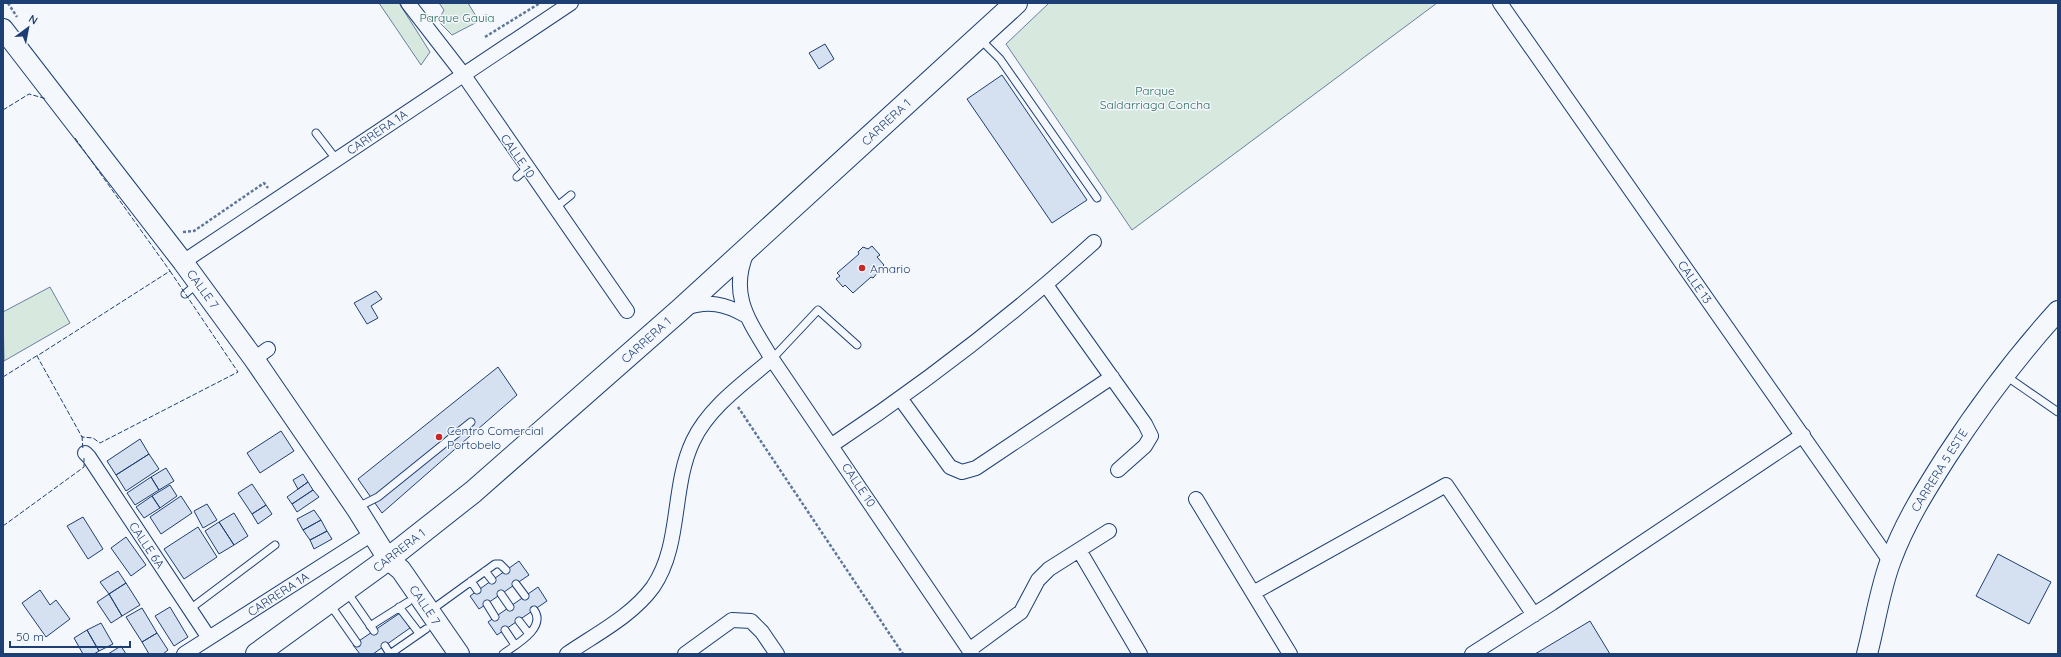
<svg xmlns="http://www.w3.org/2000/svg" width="2061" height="657" font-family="Quicksand,sans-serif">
<rect width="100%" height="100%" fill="#f4f7fb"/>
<path fill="#d7e8df" stroke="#687fa3" d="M379 3H399L430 52 421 65Z
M439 3H468L479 21 452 35 438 21 444 10Z
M1049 3H1437L1132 230 1006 44Z
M50 287 70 323 4 361 3 312Z"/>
<path fill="#d5e0f0" stroke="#1d3f73" d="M825 44 834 59 819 69 809 53Z
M1002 75 1087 200 1052 223 967 99Z
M872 246 880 255 877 257 884 265 873 278 871 277 853 293 845 285 843 287 836 279 840 276 837 273 859 254 858 252 863 247 868 249Z
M376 291 382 299 371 306 378 318 367 324 354 303Z
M498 367 517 395 382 513 358 479Z
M281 431 294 451 260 473 247 453Z
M140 439 149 454 116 475 107 461Z
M149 454 159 469 126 491 116 475Z
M166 468 174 481 159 490 151 477Z
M303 474 308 482 298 489 293 480Z
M151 477 159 490 135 505 127 493Z
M308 482 313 490 292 504 287 497Z
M252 484 266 505 252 514 238 493Z
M170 485 177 496 160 508 152 496Z
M313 490 319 497 297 512 292 504Z
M152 496 160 508 144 518 136 507Z
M181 496 192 513 161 534 150 517Z
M207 504 217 520 203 528 194 511Z
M266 505 272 514 258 524 252 514Z
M314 510 321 520 303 530 297 519Z
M234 513 248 536 234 545 219 522Z
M83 517 103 549 88 559 67 526Z
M321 520 327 531 310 540 303 530Z
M219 522 234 545 219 554 205 531Z
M198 527 217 557 184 579 164 549Z
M327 531 332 539 314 549 310 540Z
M126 537 146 565 131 576 111 548Z
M1998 554 2051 582 2029 624 1976 596Z
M519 561 529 575 479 609 470 596Z
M118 571 126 583 109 594 100 582Z
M126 583 140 605 122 616 109 594Z
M538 587 547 601 497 635 488 622Z
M40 590 50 605 56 600 70 619 46 637 22 603Z
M109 594 122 616 111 623 97 602Z
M170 607 188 637 174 646 155 616Z
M142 608 157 633 142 642 126 617Z
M400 613 410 628 373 654H360L353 645Z
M1590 621 1610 654H1535Z
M101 623 113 644 99 651 87 630Z
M87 630 99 651 94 654H83L74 638Z
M157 633 168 650 163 654H149L142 642Z
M121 646 126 654H108Z"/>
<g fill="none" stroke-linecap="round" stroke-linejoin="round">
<defs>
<path id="lane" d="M980 39 1000 59 1097 198
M316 133 336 159
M517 177 526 169
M555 208 571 195
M185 294 198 283
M772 359 818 310 857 345
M2006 376 2058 412
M358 507 378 497 471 422
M485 571 492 580
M471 581 477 590
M516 584 525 596
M347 592 374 631
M501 594 510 607
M329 603 357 643
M487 604 495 617
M399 607 419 633
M190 609 275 545
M430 611 495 564H500L506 570
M519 621 529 634
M370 626 408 602
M505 630 515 645
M385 646 390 654
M390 654 426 629
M503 654C515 645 547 628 534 610"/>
<path id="street" d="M408 3 463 74 627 311
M1500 3 1890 561
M747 252C728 296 750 322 772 359L972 654
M183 262 571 3
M1046 285 1145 424 1151 436 1145 446 1118 470
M686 308C708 300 725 304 745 315
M254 359 268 349
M900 398 950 467 962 472 976 468 1112 377
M832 445C924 384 1012 316 1094 242
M85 453 89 457 209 638
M1196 499 1290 654
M1079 550 1140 654
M1253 593 1446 485 1534 615
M969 650 1021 612 1038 580 1049 569 1109 531
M184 654 372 534
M567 654C596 634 632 616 653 587 682 545 671 487 693 441 709 407 744 383 772 359
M685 654 732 620 751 621 762 632 777 654
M1472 654 1552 603 1803 435"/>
<path id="secondary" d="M3 29 183 262 254 359 356 508 388 559 401 570 459 654
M1867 654C1875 624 1880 588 1891 560 1905 522 1926 489 1947 456 1981 404 2017 356 2058 311"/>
<path id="primary" d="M257 654 388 559 473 492 680 310 1016 3"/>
</defs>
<use href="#lane" stroke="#1d3f73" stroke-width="9"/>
<use href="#street" stroke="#1d3f73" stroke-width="16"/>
<use href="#secondary" stroke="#1d3f73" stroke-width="22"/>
<use href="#primary" stroke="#1d3f73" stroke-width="24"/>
<path stroke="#5e769c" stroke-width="2.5" stroke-dasharray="3 2" stroke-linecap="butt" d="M8 3 17 17
M485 37 540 3
M183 232 194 231 264 183 268 188
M738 407 903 654"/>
<use href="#lane" stroke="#f4f7fb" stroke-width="7"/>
<use href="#street" stroke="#f4f7fb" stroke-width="14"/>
<use href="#secondary" stroke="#f4f7fb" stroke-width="20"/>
<use href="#primary" stroke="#f4f7fb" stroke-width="22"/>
<path stroke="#1d3f73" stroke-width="1" stroke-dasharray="5 2" stroke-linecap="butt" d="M3 110 29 94 47 99
M75 138 170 271
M170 271 238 372 100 443 93 438 82 437 37 356Z
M3 377 38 355
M82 436 83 450
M3 526 84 467V458"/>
</g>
<g fill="#c62828" stroke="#f4f7fb" stroke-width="1.5">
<circle cx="862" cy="268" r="4"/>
<circle cx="439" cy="437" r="4"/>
</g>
<g text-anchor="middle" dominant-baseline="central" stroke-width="3" stroke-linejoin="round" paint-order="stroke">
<g font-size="12" fill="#2c6c60" stroke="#f4f7fb">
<text x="457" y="17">Parque Gauia</text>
<text x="1155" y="90">Parque<tspan x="1155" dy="14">Saldarriaga Concha</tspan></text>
</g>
<g font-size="12" fill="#1d3f73" stroke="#f4f7fb">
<text transform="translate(886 122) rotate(-43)">CARRERA 1</text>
<text transform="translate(377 132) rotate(-34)">CARRERA 1A</text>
<text transform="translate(518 156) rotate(55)">CALLE 10</text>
<text transform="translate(1695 282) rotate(55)">CALLE 13</text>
<text transform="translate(203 289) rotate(54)">CALLE 7</text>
<text transform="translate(646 340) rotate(-42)">CARRERA 1</text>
<text transform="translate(1939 470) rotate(-58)">CARRERA 5 ESTE</text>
<text transform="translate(859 485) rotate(56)">CALLE 10</text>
<text transform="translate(147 545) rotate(56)">CALLE 6A</text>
<text transform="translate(399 550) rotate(-38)">CARRERA 1</text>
<text transform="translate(278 594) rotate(-33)">CARRERA 1A</text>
<text transform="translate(425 605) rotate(56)">CALLE 7</text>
</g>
<g font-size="12" fill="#1d3f73" stroke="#f4f7fb" text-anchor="start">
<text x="870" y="268">Amario</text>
<text x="447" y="430">Centro Comercial<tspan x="447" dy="14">Portobelo</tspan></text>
</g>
</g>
<rect width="2061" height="657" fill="none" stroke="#1d3f73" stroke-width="8"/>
<g transform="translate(28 28) rotate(32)" stroke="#f4f7fb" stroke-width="3" paint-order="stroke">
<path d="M0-3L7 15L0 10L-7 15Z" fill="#1d3f73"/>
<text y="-6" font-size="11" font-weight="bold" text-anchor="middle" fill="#1d3f73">N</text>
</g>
<path d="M10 641v6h120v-6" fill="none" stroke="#1d3f73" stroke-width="2"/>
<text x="16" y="641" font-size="12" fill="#1d3f73" stroke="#f4f7fb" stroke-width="3" paint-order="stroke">50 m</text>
</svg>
